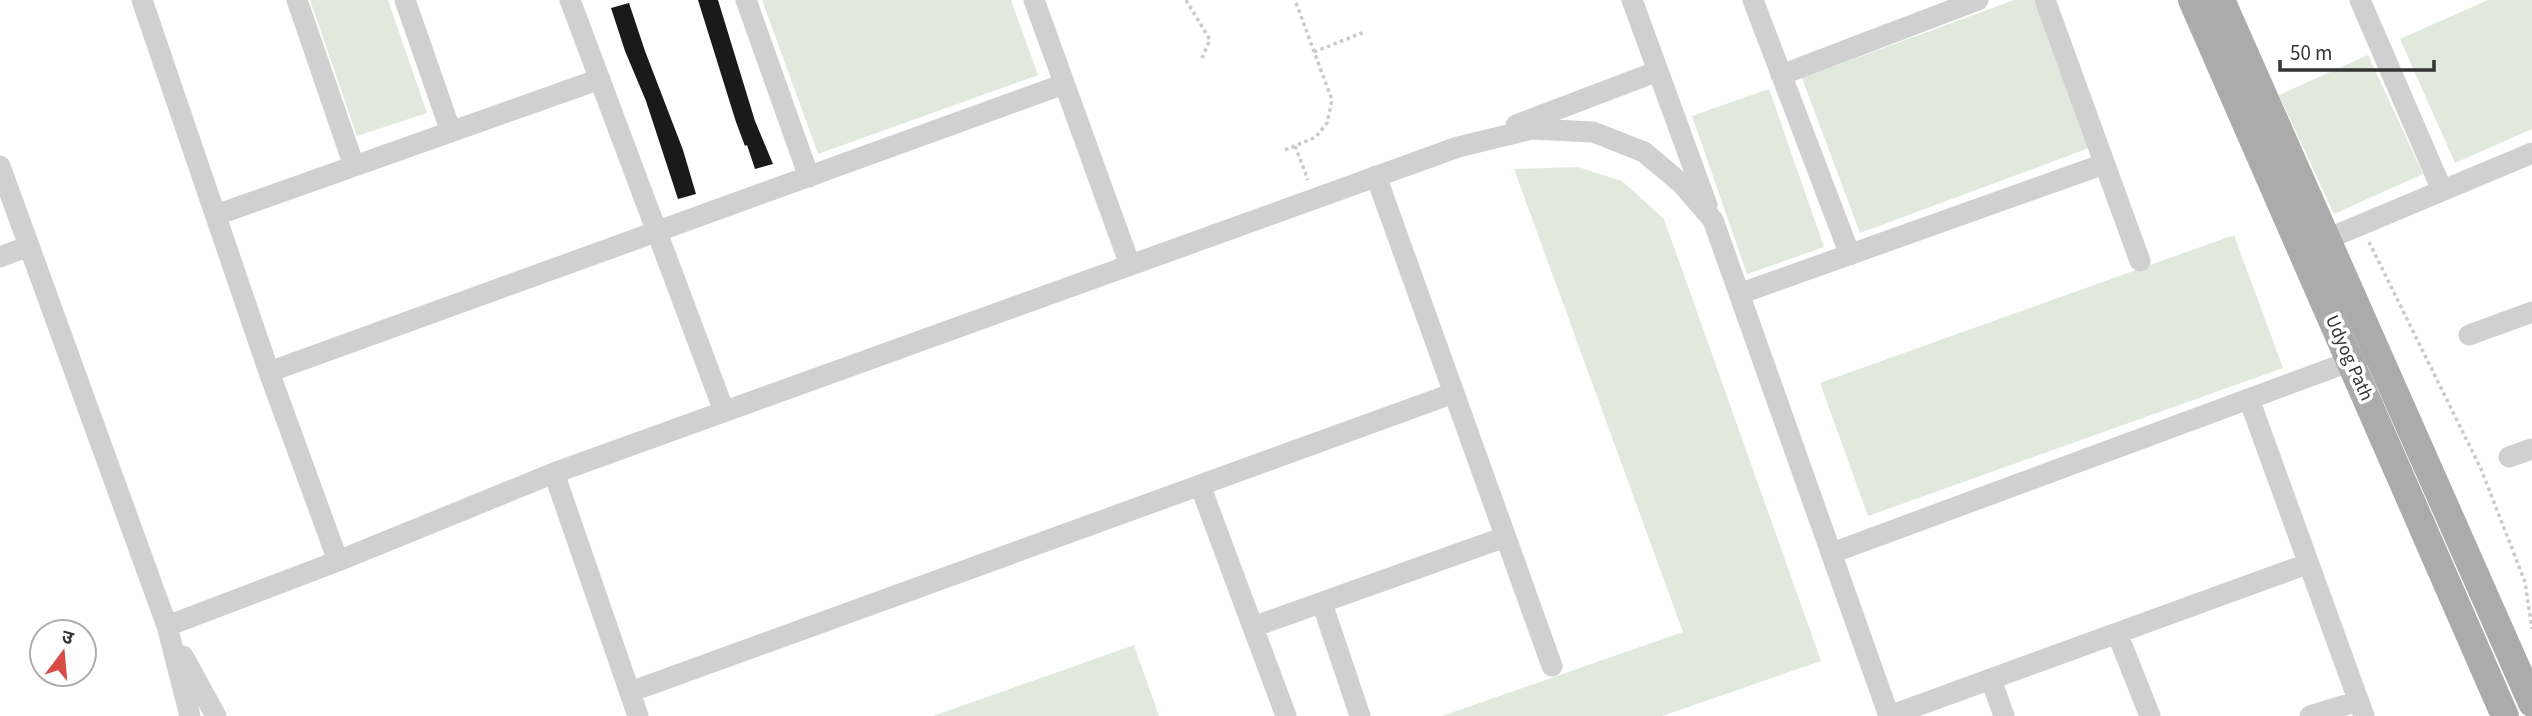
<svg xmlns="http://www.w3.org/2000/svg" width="2532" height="716" font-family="'Source Sans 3','Noto Sans Devanagari',sans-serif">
<rect width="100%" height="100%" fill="#fff"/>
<path fill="#e1e9dd" d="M310 0H388L427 113 357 136Z
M762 0H1011L1038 75 818 154Z
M2014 0H2034L2089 148 1860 233 1802 78Z
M2488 0H2532V129L2455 163 2400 39Z
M2368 55 2423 174 2334 214 2279 95Z
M1769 89 1824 247 1747 274 1692 116Z
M1578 167 1622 181 1664 219 1821 661 1662 716H1442L1683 632 1514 169Z
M2234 235 2283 368 1868 516 1820 383Z
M1134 645 1159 716H933Z"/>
<path fill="#1a1a1a" d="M698 0H718L755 121 773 164 755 169 747 145 745 146 736 122Z
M629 3 645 51 683 150 696 194 678 199 646 101 625 51 611 8Z"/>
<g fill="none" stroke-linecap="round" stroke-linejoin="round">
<path stroke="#cacaca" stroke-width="3.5" stroke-dasharray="3.5 3.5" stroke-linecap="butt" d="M1186 0 1210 40 1202 58
M1314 52 1364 32
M1295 146 1308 180
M1285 150 1316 137 1327 123 1332 100 1295 0
M2369 242 2481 469 2525 582 2532 629"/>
<path stroke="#d0d0d0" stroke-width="21" d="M142 0 269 372 338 561
M297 0 354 166
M405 0 451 132
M570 0 724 411
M746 0 809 177
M1034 0 1130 265
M1632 0 1707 205
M1753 0 1850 255
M2045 0 2140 261
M2360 0 2442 190
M1781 75 1978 0
M1516 125 1658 71
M0 166 167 626 190 716
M1376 176 1552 666
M216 215 600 79
M2327 239 2532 153
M0 257 29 246
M1739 294 2104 164
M2469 335 2532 312
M269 372 1064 84
M2249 399 2364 716
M2509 457 2532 449
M554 473 638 716
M1200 485 1286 716
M1832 553 2362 357
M1322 603 1360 716
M167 626 338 561 554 473 1458 147 1532 129 1593 132 1644 152 1682 184 1713 220 1889 716
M1253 627 1505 537
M2117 633 2150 716
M183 656 216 716
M1991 679 2004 716
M630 692 1454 393
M1889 716 2307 564
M2310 716 2358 701"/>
<path stroke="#ababab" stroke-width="28" d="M2192 0 2505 716
M2221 0 2532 703"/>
</g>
<g text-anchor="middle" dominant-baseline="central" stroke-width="7" stroke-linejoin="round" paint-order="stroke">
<g font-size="19" fill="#333" stroke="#fff">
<text transform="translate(2349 358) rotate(66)">Udyog Path</text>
</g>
</g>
<g transform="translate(63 653) rotate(16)"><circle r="33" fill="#ffffff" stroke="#adadad" stroke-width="2"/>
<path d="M0-5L12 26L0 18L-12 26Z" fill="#d74c47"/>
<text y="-10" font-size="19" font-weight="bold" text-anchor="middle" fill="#333333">उ</text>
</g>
<path d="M2280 60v10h154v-10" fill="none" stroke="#333333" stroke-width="3.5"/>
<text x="2290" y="60" font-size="21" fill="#333333" stroke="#ffffff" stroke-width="5" paint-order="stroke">50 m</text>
</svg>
